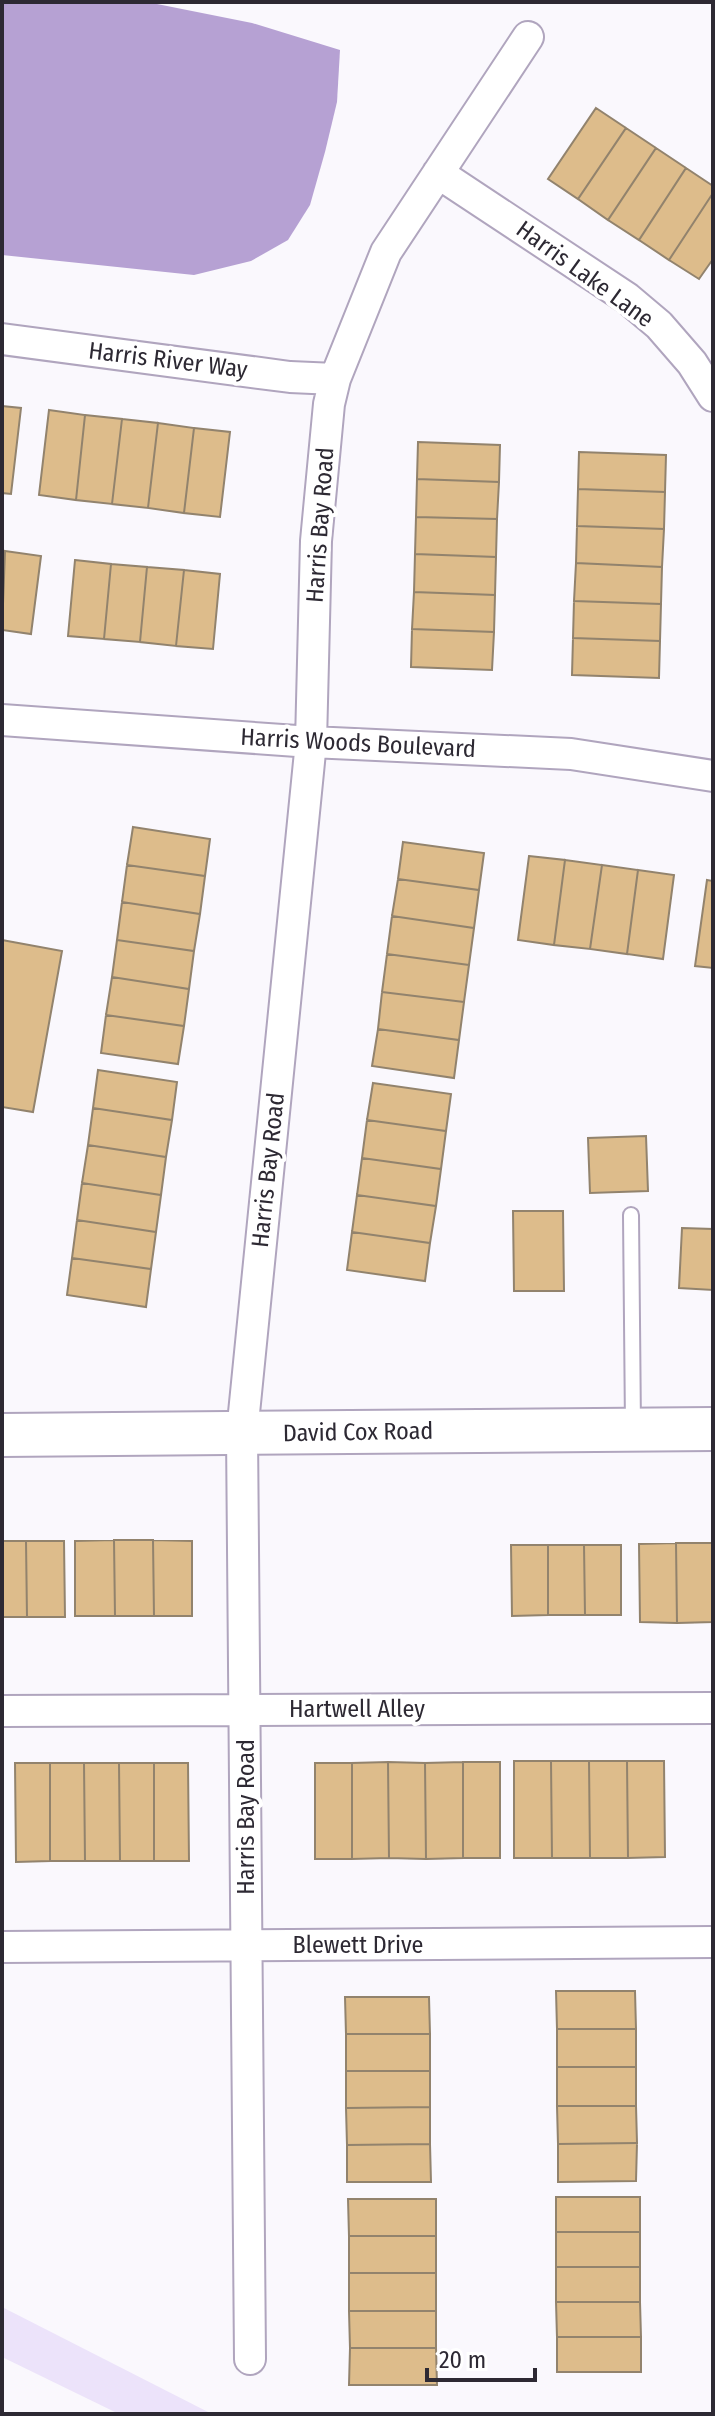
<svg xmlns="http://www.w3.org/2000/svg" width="715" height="2416" font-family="'Fira Sans Condensed',sans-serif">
<rect width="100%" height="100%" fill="#faf8fd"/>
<path fill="#ece3fa" d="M2 2307 212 2414H119L2 2357Z"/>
<path fill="#b6a1d3" d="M2 2H147L252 23 340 50 337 102 325 152 310 205 288 240 251 261 194 275 2 255Z"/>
<path fill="#ddbc8b" stroke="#92836d" stroke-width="2" d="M596 108 626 128 578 199 548 179Z
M626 128 656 148 608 220 578 199Z
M656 148 686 168 639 240 608 220Z
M686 168 713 186V193L669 260 639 240Z
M713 193V259L699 279 669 260Z
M2 406 21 408 11 494 2 493Z
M49 410 85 415 76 500 39 495Z
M85 415 122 419 112 504 76 500Z
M122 419 158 423 148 508 112 504Z
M158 423 194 428 184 513 148 508Z
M194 428 230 432 220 517 184 513Z
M418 442 500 445 499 482 417 479Z
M579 452 666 455 665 492 578 489Z
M417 479 499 482 497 519 416 517Z
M578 489 665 492 664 529 577 526Z
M416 517 497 519 496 557 415 554Z
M577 526 664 529 662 567 576 563Z
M5 551 41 556 31 634 2 630Z
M415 554 496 557 495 595 414 592Z
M75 560 111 564 104 639 68 636Z
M576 563 662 567 661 604 574 601Z
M111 564 147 567 140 642 104 639Z
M147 567 184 570 176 646 140 642Z
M184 570 220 574 213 649 176 646Z
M414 592 495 595 494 632 412 629Z
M574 601 661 604 660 641 573 638Z
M412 629 494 632 492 670 411 667Z
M573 638 660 641 659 678 572 675Z
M133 827 210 839 205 876 127 865Z
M403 842 484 853 479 890 398 879Z
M529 856 565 860 554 945 518 940Z
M565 860 602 865 590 949 554 945Z
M127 865 205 876 200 914 122 902Z
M602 865 638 870 627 954 590 949Z
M638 870 674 875 663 959 627 954Z
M398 879 479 890 474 928 392 916Z
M707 880 713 881V968L695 966Z
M122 902 200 914 194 951 117 940Z
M392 916 474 928 469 965 387 954Z
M2 940 62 951 33 1112 2 1107Z
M117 940 194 951 189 989 112 977Z
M387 954 469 965 464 1002 382 992Z
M112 977 189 989 184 1026 106 1015Z
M382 992 464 1002 459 1040 378 1029Z
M106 1015 184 1026 178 1064 101 1053Z
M378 1029 459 1040 454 1078 372 1066Z
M98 1070 177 1082 172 1120 93 1108Z
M373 1083 451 1094 446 1131 367 1120Z
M93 1108 172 1120 166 1157 88 1145Z
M367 1120 446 1131 441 1169 362 1158Z
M646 1136 648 1191 590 1193 588 1138Z
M88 1145 166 1157 161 1195 82 1183Z
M362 1158 441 1169 436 1206 357 1195Z
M82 1183 161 1195 156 1232 77 1220Z
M357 1195 436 1206 430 1243 352 1232Z
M513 1211H563L564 1291H514Z
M77 1220 156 1232 151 1269 72 1258Z
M682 1228 713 1229V1290L679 1288Z
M352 1232 430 1243 425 1281 347 1270Z
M72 1258 151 1269 146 1307 67 1295Z
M114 1540H153L154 1616H115Z
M114 1540 115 1616H75V1541Z
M153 1540 192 1541V1616H154Z
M2 1541H26L27 1617H2Z
M26 1541H64L65 1617H27Z
M676 1543H713V1622L677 1623Z
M676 1543 677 1623 640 1622 639 1544Z
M511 1545H548V1615L512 1616Z
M548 1545H584L585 1615H548Z
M584 1545H621V1615H585Z
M514 1761H551L552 1858H514Z
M551 1761H589L590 1858H552Z
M589 1761H627L628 1858H590Z
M627 1761H664L665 1857 628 1858Z
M388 1762 389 1858 352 1859V1763Z
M388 1762 425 1763 426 1859 389 1858Z
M463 1762V1858L426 1859 425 1763Z
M463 1762H500V1858H463Z
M15 1763H50V1861L16 1862Z
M50 1763H84L85 1861H50Z
M84 1763H119L120 1861H85Z
M119 1763H154V1861H120Z
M154 1763H188L189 1861H154Z
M315 1763H352V1859H315Z
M556 1991H635L636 2029H557Z
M345 1997H429L430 2034H346Z
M557 2029H636V2067H557Z
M346 2034H430V2071H346Z
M557 2067H636V2106H557Z
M346 2071H430V2107L346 2108Z
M557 2106H636L637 2143 558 2144Z
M430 2107V2144L347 2145 346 2108Z
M637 2143 636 2181 558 2182V2144Z
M430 2144 431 2182H347V2145Z
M556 2197H640V2232H556Z
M348 2199H436V2236H349Z
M556 2232H640V2267H556Z
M349 2236H436V2273H349Z
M556 2267H640V2302H556Z
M349 2273H436V2311H349Z
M556 2302H640L641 2337H557Z
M349 2311H436V2348H350Z
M557 2337H641V2372H557Z
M350 2348H436L437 2385H349Z"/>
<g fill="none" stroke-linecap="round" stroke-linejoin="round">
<defs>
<path id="service" d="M631 1215 633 1427"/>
<path id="minor" d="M438 173 627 298 659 325 692 363 713 396
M2 339 290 377 335 379
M2 720 311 742 571 754 713 776
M2 1711 713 1708
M2 1947 713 1942
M250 2359 242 1433 311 742 316 541 329 404 335 379 386 252 528 37"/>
<path id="secondary" d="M2 1435 713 1429"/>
</defs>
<use href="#service" stroke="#b0a5be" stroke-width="18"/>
<use href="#minor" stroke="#b0a5be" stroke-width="34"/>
<use href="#secondary" stroke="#b0a5be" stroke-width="46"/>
<use href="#service" stroke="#fff" stroke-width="14"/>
<use href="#minor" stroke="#fff" stroke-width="30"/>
<use href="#secondary" stroke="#fff" stroke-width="42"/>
</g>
<g text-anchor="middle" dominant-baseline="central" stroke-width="8" stroke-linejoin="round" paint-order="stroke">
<g font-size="24" fill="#2d2933" stroke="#fff">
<text transform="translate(585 274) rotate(36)">Harris Lake Lane</text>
<text transform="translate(168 360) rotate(7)">Harris River Way</text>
<text transform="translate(320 525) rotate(-86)">Harris Bay Road</text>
<text transform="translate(358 743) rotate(3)">Harris Woods Boulevard</text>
<text transform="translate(268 1170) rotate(-84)">Harris Bay Road</text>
<text transform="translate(358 1432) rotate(-1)">David Cox Road</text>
<text x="357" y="1709">Hartwell Alley</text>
<text transform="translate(246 1817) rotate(-90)">Harris Bay Road</text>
<text x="358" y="1945">Blewett Drive</text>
</g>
</g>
<rect width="715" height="2416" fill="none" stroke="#2d2933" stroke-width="8"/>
<path d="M427 2368v12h108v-12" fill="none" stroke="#2d2933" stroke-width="4"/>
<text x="439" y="2368" font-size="24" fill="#2d2933" stroke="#ffffff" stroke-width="6" paint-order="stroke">20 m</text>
</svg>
